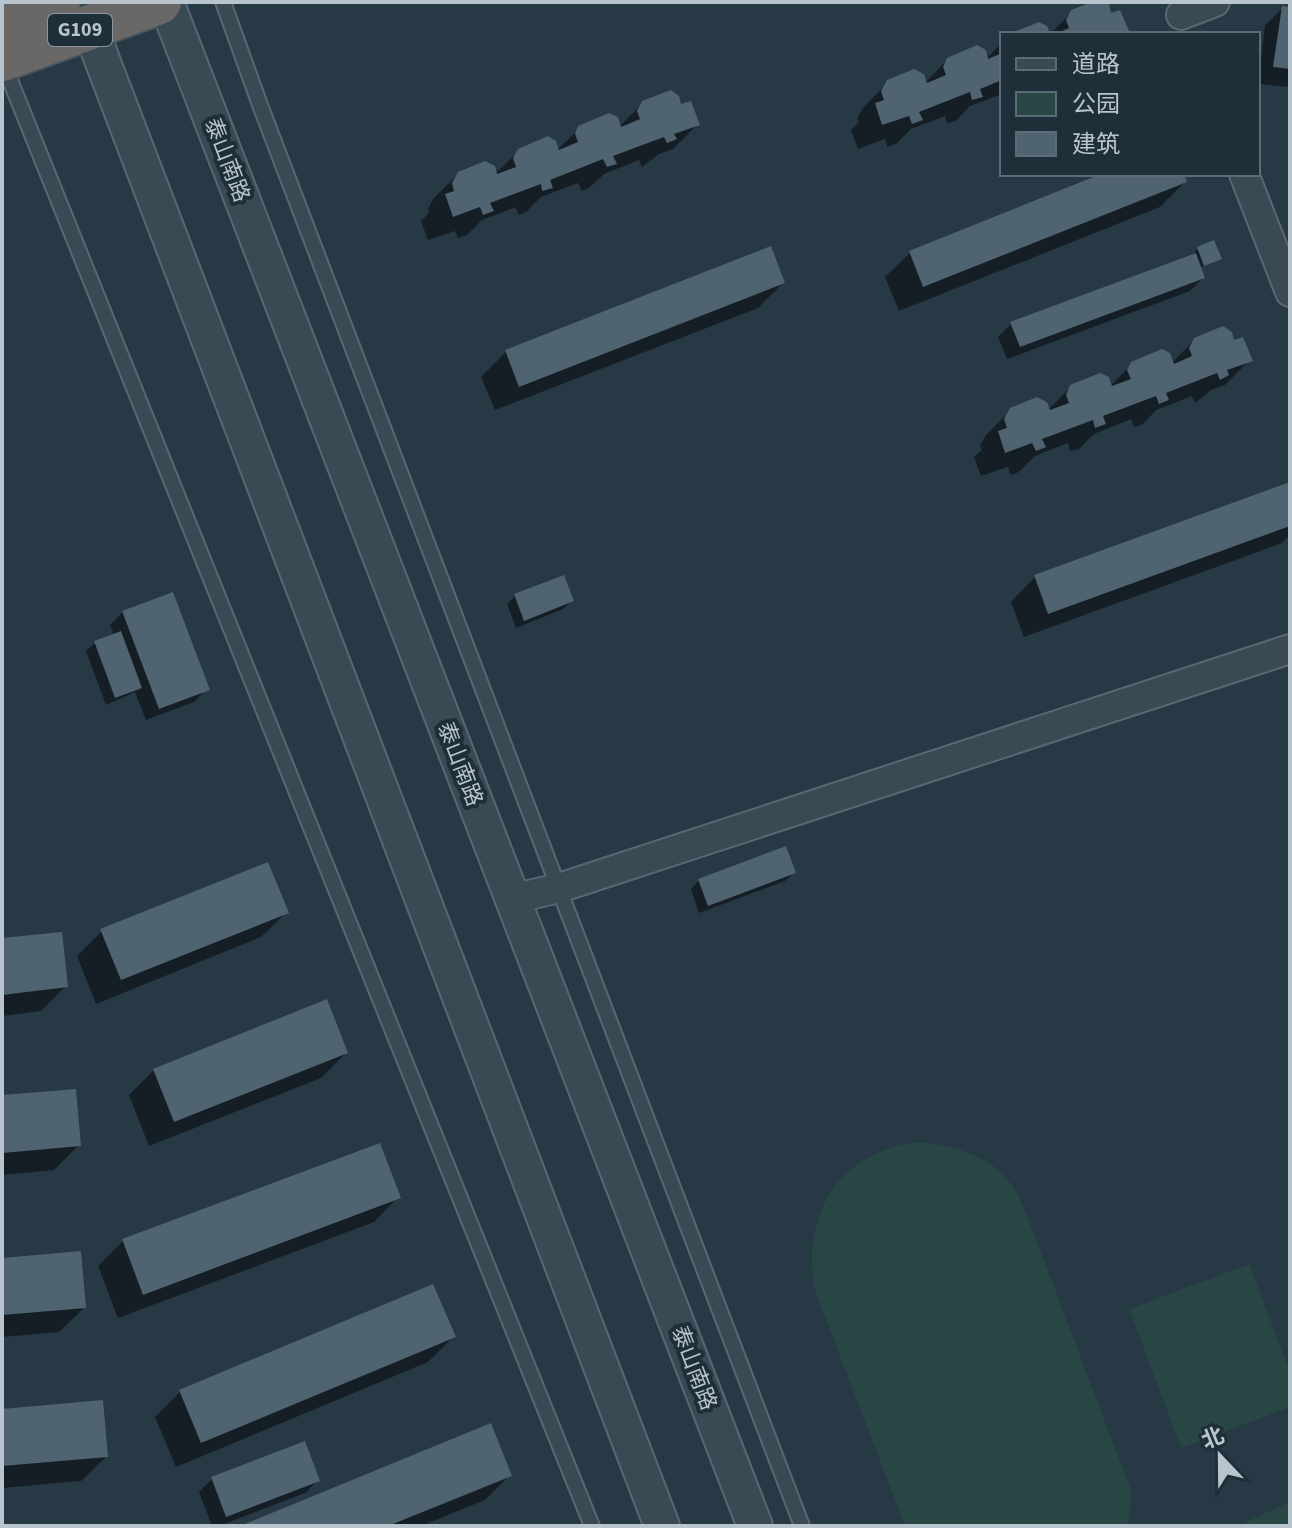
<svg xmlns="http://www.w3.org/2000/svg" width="1292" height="1528" font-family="'Source Sans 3','Noto Sans SC',sans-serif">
<rect width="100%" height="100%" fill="#263945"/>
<path fill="#284643" d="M917 1142C953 1145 989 1154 1011 1184 1019 1194 1023 1207 1028 1218L1131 1490 1129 1526H905L814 1288C803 1212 838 1153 917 1142Z
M1249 1264 1290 1372V1407L1181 1448 1129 1309Z
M1290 1502V1526H1237Z"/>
<path fill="#0007" d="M1097 2H1101L1126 34H1050L1072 12Z
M1283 8 1290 9V87L1258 84 1265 25Z
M1002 43V94L970 106 956 121 947 123 945 116 911 129 896 144 887 147 885 139 858 149 851 130 859 122 857 118 863 108 888 82 925 83 948 59H986Z
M643 103 680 106 698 124 673 149 659 154 642 167 639 160 604 174 589 188 582 191 578 183 541 197 526 212 518 215 516 207 482 220 467 235 458 238 455 231 428 240 421 221 429 213 428 209 433 199 459 173 495 174 519 151 557 150 580 128 619 127Z
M1106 174H1181L1185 182 1160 207 899 311 885 277 910 253Z
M1198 249 1219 258 1199 268 1203 278 1190 291 1007 359 998 337 1011 324 1195 255 1194 252Z
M783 283 758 308 495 410 481 377 506 352Z
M1195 339 1233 343 1250 360 1225 385 1211 390 1195 403 1192 396 1156 410 1142 425 1134 427 1131 419 1094 434 1079 449 1070 451 1068 443 1035 456 1019 472 1011 475 1008 467 981 476 974 457 982 450 980 445 986 435 1011 410H1048L1071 387 1110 386 1132 364 1172 363Z
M1290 484V535L1282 543 1024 637 1011 602 1035 577Z
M515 596 571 601 563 609 516 628 507 604Z
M123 612 207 689 194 702 146 720 135 692 106 705 86 651 95 643 114 636 110 625Z
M794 873 785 881 699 913 691 889 699 880Z
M286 913 261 937 96 1004 77 956 102 931Z
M2 940 66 986 41 1011 2 1016Z
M346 1053 321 1078 149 1146 129 1095 154 1070Z
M2 1097 78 1146 54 1170 2 1175Z
M398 1197 374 1222 118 1318 98 1266 123 1241Z
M2 1260 84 1308 59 1332 2 1337Z
M453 1337 428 1362 176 1467 155 1417 180 1392Z
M2 1411 106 1457 81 1481 2 1488Z
M510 1475 485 1500 421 1526H245Z
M212 1479 318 1480 305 1493 219 1526H212L199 1492Z"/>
<path fill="#4f6370" d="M1092 2H1105L1109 4 1111 13 1120 10 1130 33 1055 34 1069 28 1066 20 1071 10Z
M1282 6 1290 7V69L1273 67Z
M1039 22 1047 26 1050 34H1009Z
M977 45 986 50 988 59 1002 53V80L980 89 983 97 972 100 970 92 919 112 923 120 912 124 909 116 882 125 875 103 884 100 881 91 887 80 914 69 924 74 927 83 946 75 943 67 947 58Z
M671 90 679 96 681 104 691 101 700 125 674 134 677 139 667 143 664 137 613 156 617 164 607 167 603 159 550 180 553 188 542 191 541 184 490 203 494 211 483 215 480 207 453 217 445 194 454 191 452 183 458 172 485 161 495 166 497 174 516 167 513 158 518 149 548 136 556 141 559 150 578 142 575 134 578 126 609 113 618 117 621 127 640 119 637 111 642 101Z
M1101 174H1184L1187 182 923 287 909 251Z
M1214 240 1222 259 1204 266 1197 247Z
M771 246 785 283 519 387 505 350Z
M1196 253 1205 278 1020 347 1010 322Z
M1223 326 1232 332 1234 340 1243 337 1253 361 1227 370 1229 375 1220 380 1217 373 1166 393 1169 400 1159 404 1156 396 1103 416 1106 424 1095 428 1093 420 1042 439 1046 447 1036 451 1032 443 1005 453 998 431 1007 428 1004 419 1010 408 1037 397 1047 402 1050 410 1069 403 1066 395 1070 385 1100 373 1109 377 1112 386 1131 379 1127 370 1131 362 1162 349 1170 353 1174 364 1192 356 1189 348 1194 338Z
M1290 482V526L1048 614 1034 575Z
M564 575 574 601 524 621 514 594Z
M173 592 210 690 159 709 122 611Z
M121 631 142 688 115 698 94 641Z
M786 846 796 873 708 906 698 879Z
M268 862 289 913 121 980 100 929Z
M62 932 68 987 2 995V938Z
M327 999 348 1053 174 1122 153 1069Z
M76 1089 81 1146 2 1153V1095Z
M380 1143 401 1198 143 1295 122 1239Z
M81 1251 86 1308 2 1315V1258Z
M433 1284 456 1337 201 1443 179 1390Z
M103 1400 108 1457 2 1466V1409Z
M491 1423 512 1476 388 1526H240Z
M305 1441 320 1481 226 1517 211 1477Z"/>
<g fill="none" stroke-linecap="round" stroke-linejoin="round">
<defs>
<path id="service" d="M223 2 260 105 802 1526
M4 65 592 1526"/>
<path id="minor" d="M1181 15 1215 2
M1244 174 1290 292
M512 899 559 888 1290 649"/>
<path id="tertiary" d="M80 2 662 1526
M166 2 755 1526"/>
<path id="trunk" d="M2 24 58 2
M2 59 159 2"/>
</defs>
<use href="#service" stroke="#596771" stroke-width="18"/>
<use href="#minor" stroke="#596771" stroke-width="32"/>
<use href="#tertiary" stroke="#596771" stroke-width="38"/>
<use href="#trunk" stroke="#45545f" stroke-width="48"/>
<use href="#service" stroke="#3a4a54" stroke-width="14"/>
<use href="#minor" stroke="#3a4a54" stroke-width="28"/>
<use href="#tertiary" stroke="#3a4a54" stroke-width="34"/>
<use href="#trunk" stroke="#696866" stroke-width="44"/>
</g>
<g text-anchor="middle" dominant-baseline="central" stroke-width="8" stroke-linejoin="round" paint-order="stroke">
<rect fill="#1f2f3a" stroke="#8a97a2" stroke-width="2" x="48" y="14" width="64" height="32" rx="6"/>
<g font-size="20" font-weight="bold" fill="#b8c4ce">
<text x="80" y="30">G109</text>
</g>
<g font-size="22" fill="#b8c4ce" stroke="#1f2f3a">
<text transform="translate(227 160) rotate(69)">泰山南路</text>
<text transform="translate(460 764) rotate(69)">泰山南路</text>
<text transform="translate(694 1368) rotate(69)">泰山南路</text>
</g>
</g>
<rect width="1292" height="1528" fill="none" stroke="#b8c4ce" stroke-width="8"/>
<rect x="1000" y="32" width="260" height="144" fill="#1f2f3a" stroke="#5c6b75" stroke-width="2"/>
<rect x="1016" y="58" width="40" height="12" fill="#3a4a54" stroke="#5c6b75" stroke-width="2"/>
<text x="1072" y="72" font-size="24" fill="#b8c4ce">道路</text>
<rect x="1016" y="92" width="40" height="24" fill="#284643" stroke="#5c6b75" stroke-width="2"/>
<text x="1072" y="112" font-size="24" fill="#b8c4ce">公园</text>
<rect x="1016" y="132" width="40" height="24" fill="#4f6370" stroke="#5c6b75" stroke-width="2"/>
<text x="1072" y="152" font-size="24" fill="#b8c4ce">建筑</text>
<g transform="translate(1220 1456) rotate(338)" stroke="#1f2f3a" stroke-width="6" paint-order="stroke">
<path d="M0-6L14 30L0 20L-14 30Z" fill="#b8c4ce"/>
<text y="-12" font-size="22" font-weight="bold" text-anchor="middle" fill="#b8c4ce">北</text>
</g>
</svg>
